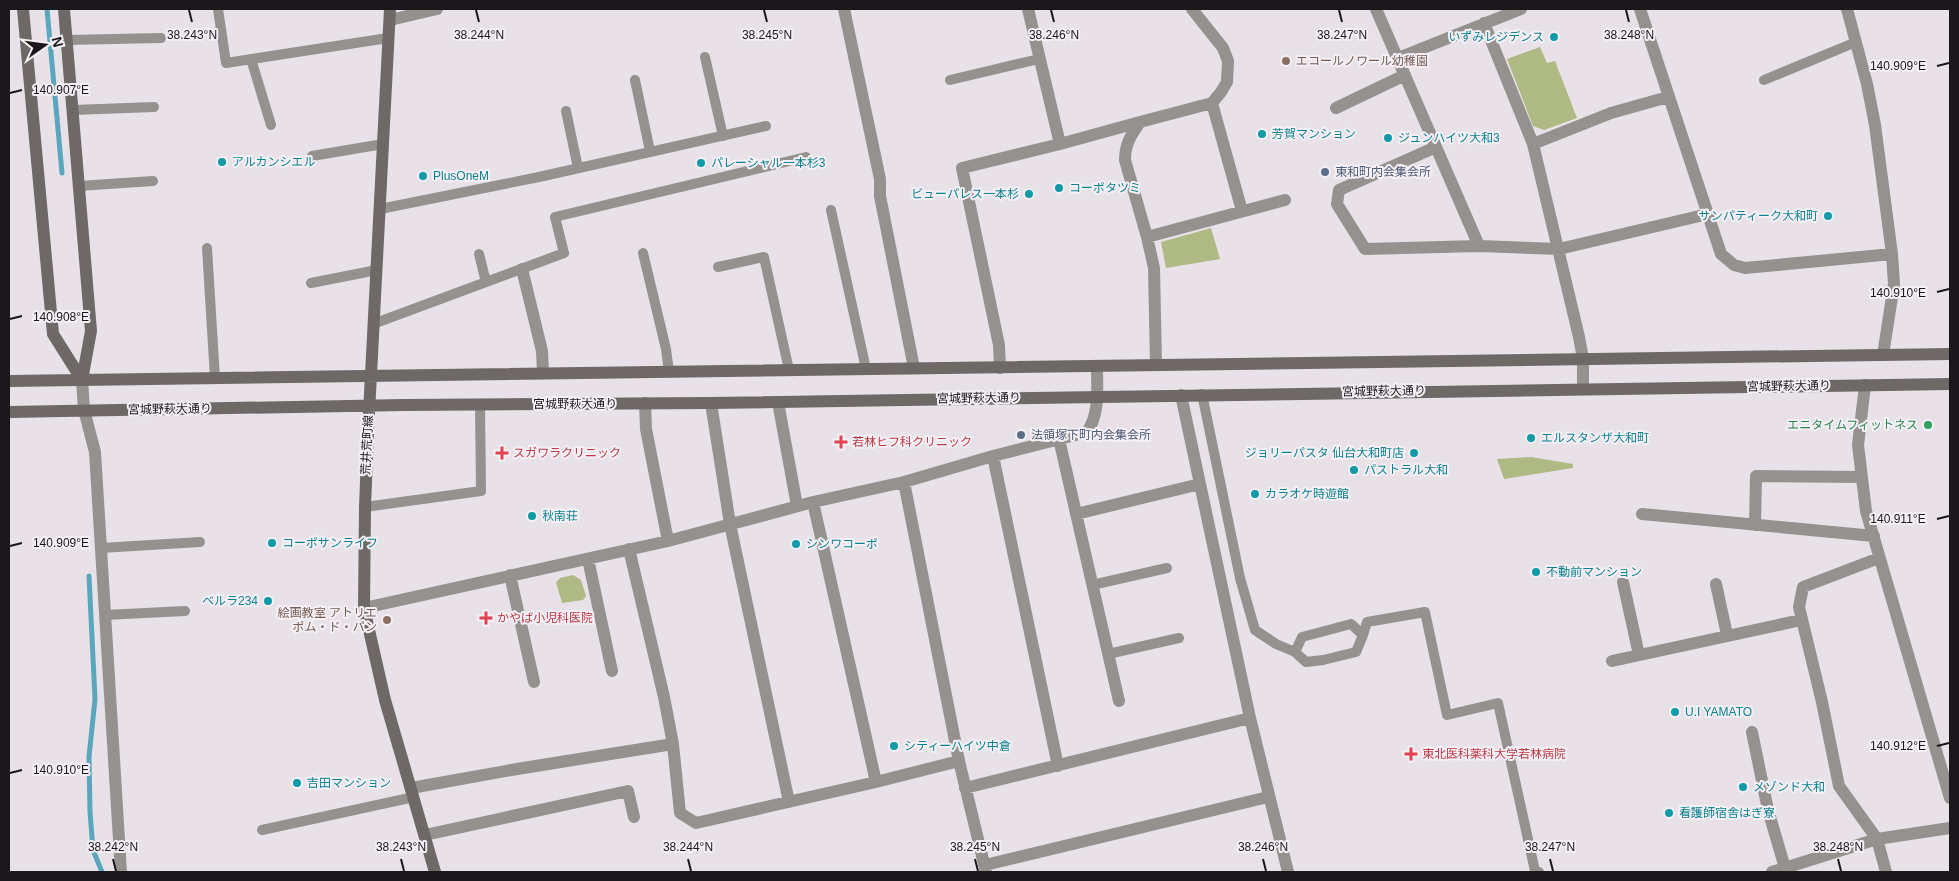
<svg xmlns="http://www.w3.org/2000/svg" width="1959" height="881" font-family="Helvetica,'Noto Sans JP',sans-serif">
<rect width="100%" height="100%" fill="#e8e2e8"/>
<path fill="#afb984" d="M1540 47 1547 63 1555 61 1577 118 1544 130 1533 126 1507 59Z
M1211 228 1220 259 1166 268 1161 242Z
M1531 457 1573 464V468L1504 479 1497 459Z
M573 575 581 580 586 596 583 600 562 603 556 582 560 578Z"/>
<g fill="none" stroke-linecap="round" stroke-linejoin="round">
<path stroke="#5aa6bd" stroke-width="5" d="M47 9 62 173
M89 576 95 699 89 757 90 812 93 850 102 872"/>
<path stroke="#94918f" stroke-width="10" d="M218 9 226 63 388 38
M67 40 161 38
M705 57 723 136
M251 59 271 125
M635 80 650 151
M950 80 1039 59
M1764 80 1856 42
M73 110 154 107
M566 111 578 168
M312 156 383 144
M79 186 153 181
M380 209 539 177 766 126
M831 210 866 369
M207 248 215 378
M643 253 666 349 669 372
M479 254 486 282
M718 267 764 257 789 370
M311 283 377 270
M373 324 564 253 555 217 806 157
M1202 394 1240 578 1255 630 1276 644 1295 652 1306 662 1323 660 1356 652 1363 635 1351 624 1302 637 1295 652
M365 507 481 491 480 404
M101 548 200 542
M1092 585 1167 568
M105 615 185 611
M1363 635 1367 622 1425 612 1447 715 1498 703 1535 871 1539 872
M1108 654 1179 638
M262 830 414 797"/>
<path stroke="#94918f" stroke-width="12" d="M844 9 880 179V196L914 368
M1028 9 1060 144
M1376 9 1479 246 1559 249 1708 214
M1640 9 1721 254 1734 265 1745 268 1892 254
M1847 9 1867 84 1875 125 1892 254 1894 284 1883 355
M390 20 437 9
M1484 23 1533 144 1579 337 1583 359V388
M1398 58 1521 9
M1212 103 1242 211
M1336 108 1405 75
M1533 144 1611 113 1668 97
M1436 147 1339 190 1337 204 1365 249 1479 246
M1147 237 1285 200
M522 269 542 351 543 373
M1156 365 1154 268 1147 237 1125 160C1125 144 1131 135 1140 122L1212 103 1221 92 1227 82 1228 61 1223 48 1192 9
M1000 368 999 345 962 168 1060 144 1140 122
M82 380 84 410 95 452 121 872
M1865 385 1858 445 1866 511 1950 798
M1181 395 1250 718 1288 872
M778 402 797 506
M645 403 646 429 668 541
M711 403 730 524 789 802
M1059 439 1119 701
M993 456 1058 766
M904 482 959 761 986 872
M813 502 876 782
M1076 514 1200 484
M1642 514 1874 536
M1755 525 1756 476 1862 477
M629 549 664 697 673 744 680 813 696 823 876 782 959 761
M1879 558 1803 587 1799 607 1822 702 1839 786 1877 839 1886 872
M588 559 612 671
M510 575 534 682
M1623 582 1639 655
M1716 584 1727 635
M364 608 668 541 813 502 904 482 993 456 1087 432C1100 414 1097 388 1097 367
M1612 661 1801 620
M1752 732 1768 810 1785 868
M411 788 517 769 673 744
M965 788 1250 718
M425 835 628 791 634 817
M985 865 1268 797
M1772 872 1877 839 1950 828"/>
<path stroke="#6e6966" stroke-width="12" d="M23 9 53 334 82 380
M64 9 91 331 82 380
M390 9 368 432 365 507 364 608 385 700 435 872
M9 381C656 373 1303 364 1950 354
M9 412 404 405 711 403 1950 384"/>
</g>
<path fill="none" stroke="#1a181a" stroke-width="2" d="M189 10 192 22M476 10 479 22M764 10 767 22M1051 10 1054 22M1339 10 1342 22M1626 10 1629 22M1937 66 1949 63M10 93 22 90M1937 292 1949 289M10 319 22 316M1937 519 1949 516M10 546 22 543M1937 746 1949 743M10 773 22 770M113 859 116 871M401 859 404 871M688 859 691 871M975 859 978 871M1263 859 1266 871M1550 859 1553 871M1838 859 1841 871"/>
<g fill="#0f9aa8" stroke="#f5eff6" stroke-width="2">
<circle cx="1554" cy="37" r="5"/>
<circle cx="1262" cy="134" r="5"/>
<circle cx="1388" cy="138" r="5"/>
<circle cx="222" cy="162" r="5"/>
<circle cx="701" cy="163" r="5"/>
<circle cx="423" cy="176" r="5"/>
<circle cx="1059" cy="188" r="5"/>
<circle cx="1029" cy="194" r="5"/>
<circle cx="1828" cy="216" r="5"/>
<circle cx="1531" cy="438" r="5"/>
<circle cx="1414" cy="453" r="5"/>
<circle cx="1354" cy="470" r="5"/>
<circle cx="1255" cy="494" r="5"/>
<circle cx="532" cy="516" r="5"/>
<circle cx="272" cy="543" r="5"/>
<circle cx="796" cy="544" r="5"/>
<circle cx="1536" cy="572" r="5"/>
<circle cx="268" cy="601" r="5"/>
<circle cx="1675" cy="712" r="5"/>
<circle cx="894" cy="746" r="5"/>
<circle cx="297" cy="783" r="5"/>
<circle cx="1743" cy="787" r="5"/>
<circle cx="1669" cy="813" r="5"/>
</g>
<g fill="#8d6e63" stroke="#f5eff6" stroke-width="2">
<circle cx="1286" cy="61" r="5"/>
<circle cx="387" cy="620" r="5"/>
</g>
<g fill="#5c6f8a" stroke="#f5eff6" stroke-width="2">
<circle cx="1325" cy="172" r="5"/>
<circle cx="1021" cy="435" r="5"/>
</g>
<circle fill="#2e9e5b" stroke="#f5eff6" stroke-width="2" cx="1928" cy="425" r="5"/>
<g fill="#e0444e" stroke="#f5eff6" stroke-width="2">
<path d="M838.5 434.5h5v5h5v5h-5v5h-5v-5h-5v-5h5z"/>
<path d="M499.5 445.5h5v5h5v5h-5v5h-5v-5h-5v-5h5z"/>
<path d="M483.5 610.5h5v5h5v5h-5v5h-5v-5h-5v-5h5z"/>
<path d="M1408.5 746.5h5v5h5v5h-5v5h-5v-5h-5v-5h5z"/>
</g>
<g text-anchor="middle" dominant-baseline="central" stroke-width="4" stroke-linejoin="round" paint-order="stroke">
<g font-size="12" fill="#0d838f" stroke="#f5eff6" text-anchor="start">
<text x="1544" y="37" text-anchor="end">いずみレジデンス</text>
<text x="1272" y="134">芳賀マンション</text>
<text x="1398" y="138">ジュンハイツ大和3</text>
<text x="232" y="162">アルカンシエル</text>
<text x="711" y="163">パレーシャル一本杉3</text>
<text x="433" y="176">PlusOneM</text>
<text x="1069" y="188">コーポタツミ</text>
<text x="1019" y="194" text-anchor="end">ビューパレス一本杉</text>
<text x="1818" y="216" text-anchor="end">サンパティーク大和町</text>
<text x="1541" y="438">エルスタンザ大和町</text>
<text x="1404" y="453" text-anchor="end">ジョリーパスタ 仙台大和町店</text>
<text x="1364" y="470">パストラル大和</text>
<text x="1265" y="494">カラオケ時遊館</text>
<text x="542" y="516">秋南荘</text>
<text x="282" y="543">コーポサンライフ</text>
<text x="806" y="544">シンワコーポ</text>
<text x="1546" y="572">不動前マンション</text>
<text x="258" y="601" text-anchor="end">ベルラ234</text>
<text x="1685" y="712">U.I YAMATO</text>
<text x="904" y="746">シティーハイツ中倉</text>
<text x="307" y="783">吉田マンション</text>
<text x="1753" y="787">メゾンド大和</text>
<text x="1679" y="813">看護師宿舎はぎ寮</text>
</g>
<g font-size="12" fill="#785e54" stroke="#f5eff6" text-anchor="start">
<text x="1296" y="61">エコールノワール幼稚園</text>
<text x="377" y="613" text-anchor="end">絵画教室 アトリエ<tspan x="377" dy="14">ポム・ド・パン</tspan></text>
</g>
<g font-size="12" fill="#4e5e75" stroke="#f5eff6" text-anchor="start">
<text x="1335" y="172">東和町内会集会所</text>
<text x="1031" y="435">法領塚下町内会集会所</text>
</g>
<g font-size="12" fill="#1a181a" stroke="#f5eff6">
<text transform="translate(1789 386) rotate(-1)">宮城野萩大通り</text>
<text transform="translate(1384 391) rotate(-1)">宮城野萩大通り</text>
<text transform="translate(979 398) rotate(-1)">宮城野萩大通り</text>
<text x="575" y="404">宮城野萩大通り</text>
<text transform="translate(170 409) rotate(-1)">宮城野萩大通り</text>
<text transform="translate(367 445) rotate(-87)">荒井荒町線</text>
</g>
<g font-size="12" fill="#27864d" stroke="#f5eff6" text-anchor="end">
<text x="1918" y="425">エニタイムフィットネス</text>
</g>
<g font-size="12" fill="#be3a42" stroke="#f5eff6" text-anchor="start">
<text x="852" y="442">若林ヒフ科クリニック</text>
<text x="513" y="453">スガワラクリニック</text>
<text x="497" y="618">かやば小児科医院</text>
<text x="1422" y="754">東北医科薬科大学若林病院</text>
</g>
</g>
<g font-size="12" text-anchor="middle" fill="#1a181a" stroke="#f5eff6" stroke-width="4" stroke-linejoin="round" paint-order="stroke">
<text x="192" y="39">38.243°N</text>
<text x="479" y="39">38.244°N</text>
<text x="1054" y="39">38.246°N</text>
<text x="1342" y="39">38.247°N</text>
<text x="767" y="39">38.245°N</text>
<text x="1629" y="39">38.248°N</text>
<text x="1898" y="70">140.909°E</text>
<text x="61" y="94">140.907°E</text>
<text x="1898" y="297">140.910°E</text>
<text x="61" y="321">140.908°E</text>
<text x="1898" y="523">140.911°E</text>
<text x="61" y="547">140.909°E</text>
<text x="1898" y="750">140.912°E</text>
<text x="61" y="774">140.910°E</text>
<text x="113" y="851">38.242°N</text>
<text x="401" y="851">38.243°N</text>
<text x="688" y="851">38.244°N</text>
<text x="975" y="851">38.245°N</text>
<text x="1263" y="851">38.246°N</text>
<text x="1550" y="851">38.247°N</text>
<text x="1838" y="851">38.248°N</text>
</g>
<rect width="1959" height="881" fill="none" stroke="#1a181a" stroke-width="20"/>
<g transform="translate(45 45) rotate(76)" stroke="#f5eff6" stroke-width="4" paint-order="stroke">
<path d="M0-4L9 19L0 12L-9 19Z" fill="#1a181a"/>
<text y="-8" font-size="14" font-weight="bold" text-anchor="middle" fill="#1a181a">N</text>
</g>
</svg>
